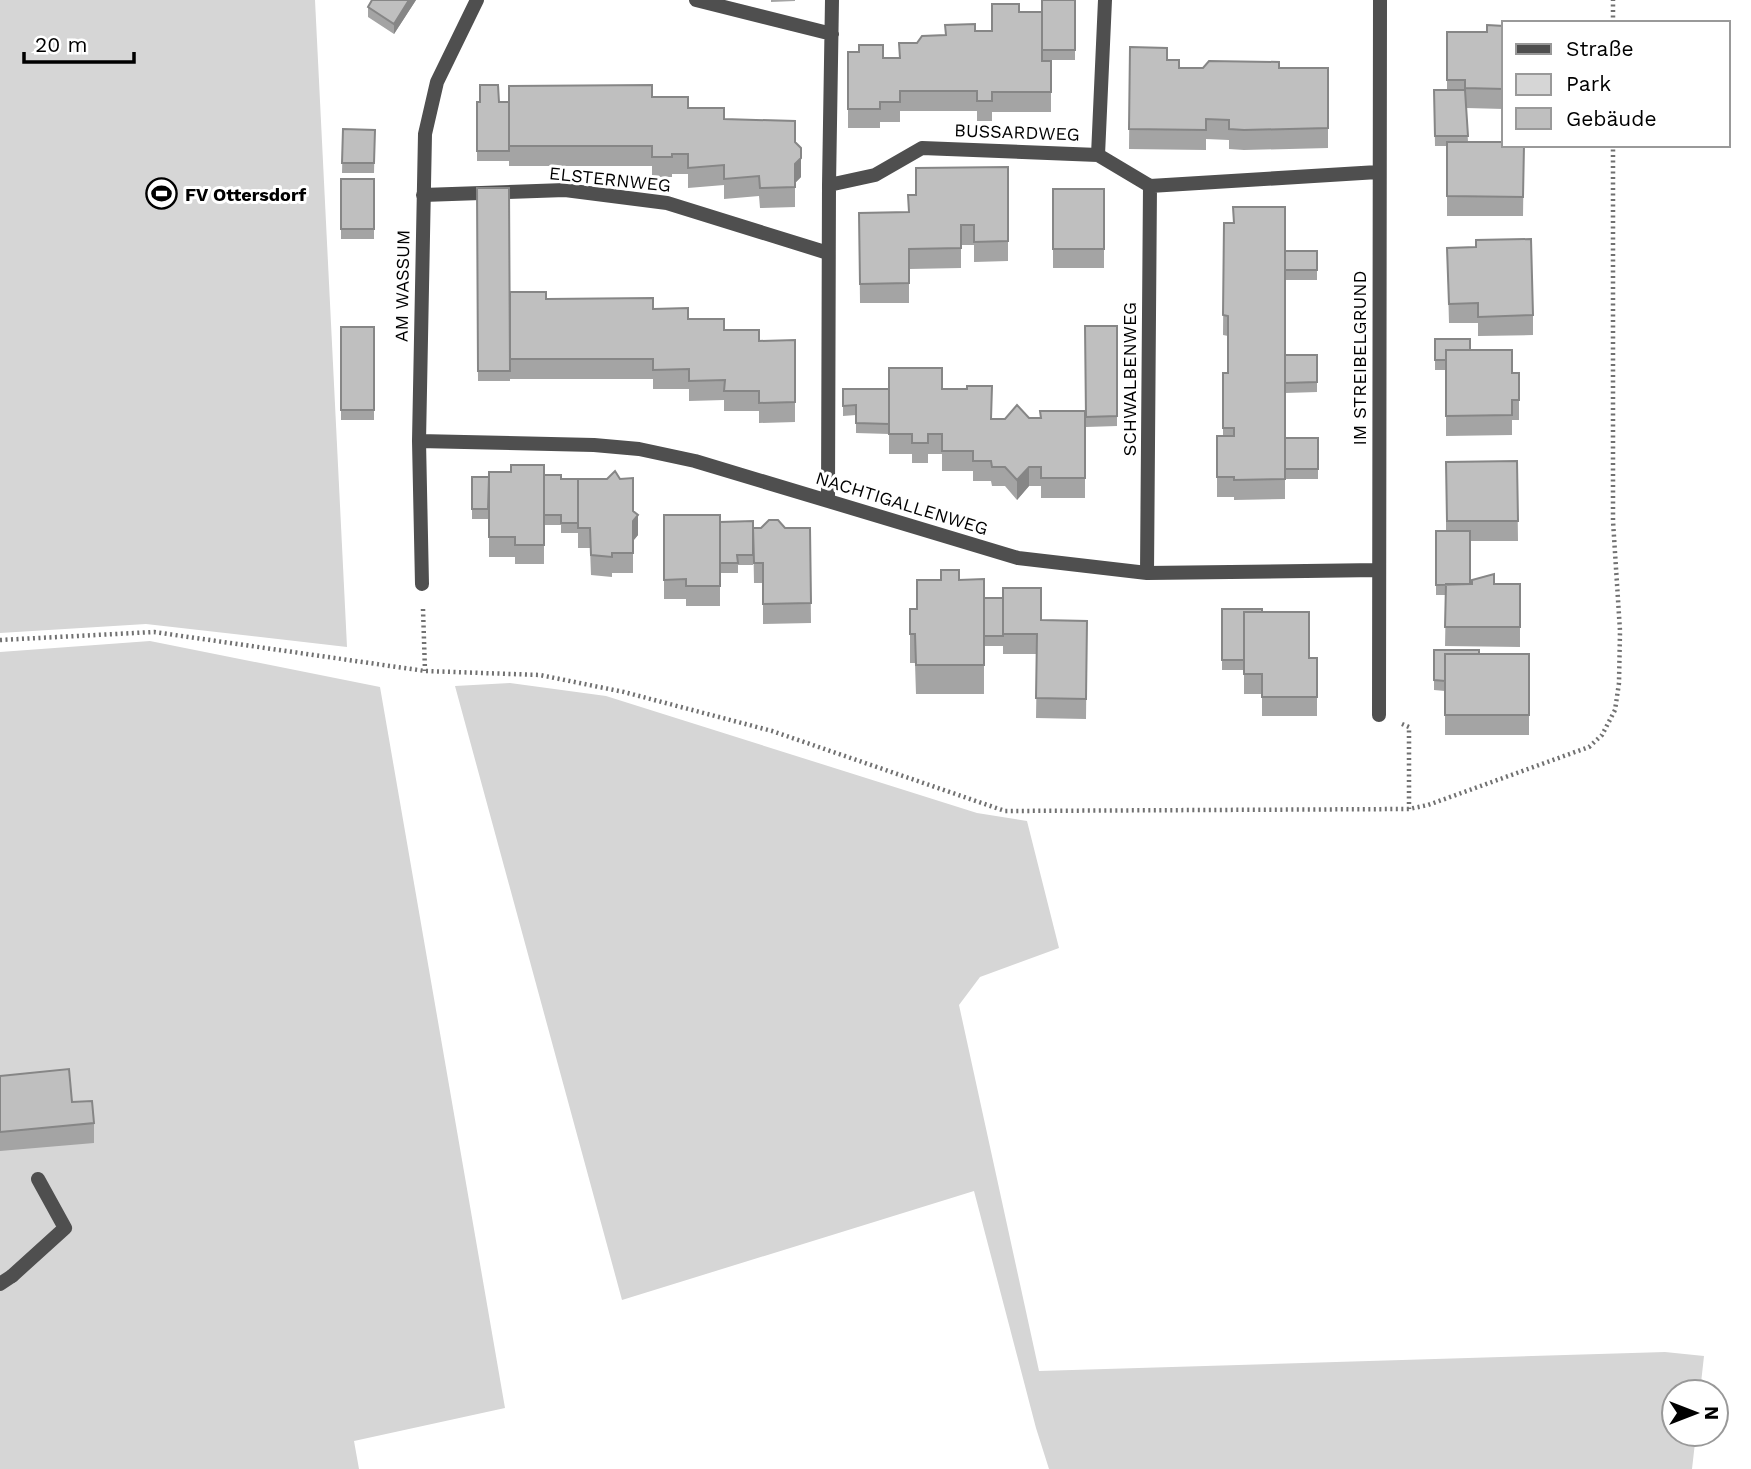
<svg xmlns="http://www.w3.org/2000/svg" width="1751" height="1469" font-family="'Work Sans',sans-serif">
<rect width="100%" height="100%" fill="#fff"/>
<path fill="#d6d6d6" d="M0 0H315L347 647 146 624 0 633Z
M150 641 380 687 505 1408 354 1441 359 1469H0V652Z
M510 683 606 696 977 813 1027 821 1059 948 980 977 959 1005 1039 1371 1665 1352 1704 1356 1700 1392H1674V1434H1696L1692 1469H1049L1036 1428 974 1191 622 1300 455 686Z"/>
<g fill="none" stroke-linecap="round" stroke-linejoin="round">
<path stroke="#717171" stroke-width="4.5" stroke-dasharray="2 3.5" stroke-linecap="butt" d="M1613 23V0
M423 609 425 671
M0 640 154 632 425 671 540 675 624 692 772 731 1005 811 1409 809 1428 805 1589 747 1602 735 1615 710 1619 683 1620 631 1613 521V145
M1402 724 1409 727V809"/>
<path stroke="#4f4f4f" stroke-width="14" d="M12 1276 65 1228 38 1179"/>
<path stroke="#4f4f4f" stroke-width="14" d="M696 0 832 34
M1098 155 1150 186
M829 185 832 0
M423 195 565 190 667 203 828 253
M419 441 594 445 639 449 695 461 1018 558 1147 573 1378 570
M828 501 829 185 875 175 922 148 1098 155 1105 0
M1147 573 1150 186 1378 172
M422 584 419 441 425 134 437 82 477 0
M1379 715 1380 0
M0 1284 12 1276"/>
</g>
<path fill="#a4a4a4" d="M372 0H416L394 34 368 17V7Z
M771 0H795V1L771 2Z
M1075 0V60H1042V61H1051V112H992V121H977V111H900V122H880V128H848V52L883 58H899V43H917L945 35V25L975 31H992L1019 12H1042Z
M1504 26V109L1466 108 1468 142 1524 145 1523 216H1447V146H1435L1434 90H1447V32H1487Z
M1130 47 1167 60 1179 68H1328V148L1244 150 1229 149V140L1206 139V150L1129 149Z
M652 97 724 119 795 142 801 177 795 183V207L760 208 759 196 724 199V185L688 188V174H672V177H652V166H509V161H477V102Z
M343 129 375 130 374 173H342Z
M1008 167V261L974 262V245H961V268L909 269V303H860L859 213 908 212V195H916Z
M341 179H374V239H341Z
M477 188 510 292 546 299 653 309 759 341 795 340V422L759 423V411H724V400L689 401V389H653V379H510V381H478Z
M1053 189H1104V268H1053Z
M1233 207 1285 251H1317V280H1285V355H1317V392L1285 393V438H1318V479H1285V499L1234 500V497H1217V436H1223V373H1228V336L1223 335 1224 223H1233Z
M1447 248 1533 315V335L1478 336V323H1449Z
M1085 326H1117V426L1086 427Z
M341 327H374V420H341Z
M1435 339 1470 350 1512 373H1519V420H1512V435L1446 436V370H1435Z
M843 389H942L991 419 1040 418V411H1085V498H1041V486H1029L1017 500 1005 486H992L991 481H973V471H942V454H928V463H912V454H889V434L856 433V415L843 416Z
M1517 461 1518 541H1470V584H1520V647L1445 646 1446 595H1436V531H1446V462Z
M544 475 561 479 633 511 638 535 633 541V573H612V577L591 575 590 548H578V498V533H561V525H544V564H515V557H489V487L488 519H472V477Z
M664 515 720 522 753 521V565H738V573H720V558V606H686V599H664Z
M753 528H810L811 623 763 624V583H754Z
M959 580 984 598 1041 620 1087 621 1086 719 1036 718 1037 654H1003V646H984V694H916L915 663H910V609H917Z
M1222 609 1262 612 1309 658H1317V716H1262V694H1244V670H1222Z
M1434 650 1479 654H1529V735H1445V691L1434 690Z
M0 1076 72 1102 94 1123V1143L0 1151Z"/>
<path fill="#868686" d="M409 0H416L394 34V24Z
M801 158V177L795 183V164Z
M1029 467V486L1017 500V480Z
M638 515V535L633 541V521Z"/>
<path fill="#bfbfbf" stroke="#868686" stroke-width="2" d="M372 0H409L394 24 368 7Z
M1042 0H1075V50H1042Z
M992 4H1019V12H1042V61H1051V92H992V101H977V91H900V102H880V109H848V52H859V45H883V58H900L899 43H917L922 36 946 35 945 25 975 24V31H992Z
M1487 25 1504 26V89L1465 88V80H1447V32H1487Z
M1130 47 1167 48V60H1179V68H1203L1209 61 1279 62V68H1328V128L1244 130 1229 129V120L1206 119V130L1129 129Z
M480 85H498L499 102H509V151H477V102H480Z
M652 85V97H688V108H724V119L795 121V142L801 148V158L795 164V187L760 188 759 176 724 179V165L688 168V154H672V157H652V146H509V86Z
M1434 90H1465L1468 136H1435Z
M343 129 375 130 374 163H342Z
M1447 142H1504V145H1524L1523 197 1447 196Z
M1008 167V241L974 242V225H961V248L909 249V283L860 284 859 213 909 212 908 195H916V168Z
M341 179H374V229H341Z
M477 188H509L510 371H478Z
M1053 189H1104V249H1053Z
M1233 207H1285V479L1234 480V477H1217V436H1234V428H1223V373H1228V316L1223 315 1224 223H1234Z
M1531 239 1533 315 1478 317V303L1449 304 1447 248 1476 247V240Z
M1285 251H1317V270H1285Z
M510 292H546V299L653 298V309L688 308V319H724V330H759V341L795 340V402L759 403V391H724L725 380 689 381V369L653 370V359H510Z
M1085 326H1117V416L1086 417Z
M341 327H374V410H341Z
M1435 339H1470V350H1446V360H1435Z
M1446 350H1512V373H1519V400H1512V415L1446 416Z
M1285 355H1317V382L1285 383Z
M889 368H942V389H967V386H992L991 419H1005L1017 405 1029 418H1041L1040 411H1085V478H1041V467H1029L1017 480 1005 467H992L991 461H973V451H942V434H928V443H912V434H889Z
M843 389H889V424L856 423V405L843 406Z
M1285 438H1318V469H1285Z
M1517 461 1518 521H1447L1446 462Z
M511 465H544V545H515V537H489V472H511Z
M615 471 620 479 633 478V511L638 515 633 521V553H612V557L591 555 590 528H578V479H607Z
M544 475H561V479H578V523H561V515H544Z
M472 477H489L488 509H472Z
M664 515H720V586H686V579L664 580Z
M769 520H778L785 528H810L811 603 763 604V563H754L753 528H761Z
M753 521V555H737L738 563H720V522Z
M1436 531H1470V584L1436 585Z
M941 570H959V580L984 579V665H916L915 634H910V609H917V580H941Z
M1494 574V584H1520V627H1445L1446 584H1472V580Z
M1003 588H1041V620L1087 621 1086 699 1036 698 1037 634H1003Z
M984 598H1003V636H984Z
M1222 609H1262V612H1244V660H1222Z
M1244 612H1309V658H1317V697H1262V674H1244Z
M1434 650H1479V654H1445V681L1434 680Z
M1445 654H1529V715H1445Z
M69 1069 72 1102 92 1101 94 1123 0 1132V1076Z"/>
<defs>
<symbol id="stadium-ring" viewBox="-11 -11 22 22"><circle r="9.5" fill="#fff" stroke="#000" stroke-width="1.5"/><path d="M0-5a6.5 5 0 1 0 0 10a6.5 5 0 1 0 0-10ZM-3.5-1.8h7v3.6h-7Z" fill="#000"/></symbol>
</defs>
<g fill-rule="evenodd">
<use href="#stadium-ring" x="144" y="176" width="35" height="35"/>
</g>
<g text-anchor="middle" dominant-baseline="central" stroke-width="6" stroke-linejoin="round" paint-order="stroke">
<g font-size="18" fill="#000" stroke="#fff">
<text transform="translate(1017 132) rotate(2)">BUSSARDWEG</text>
<text transform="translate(610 179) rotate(6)">ELSTERNWEG</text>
<text transform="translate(402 286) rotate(-89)">AM WASSUM</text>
<text transform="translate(1359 358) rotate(-90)">IM STREIBELGRUND</text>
<text transform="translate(1129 379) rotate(-90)">SCHWALBENWEG</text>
<text transform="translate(902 503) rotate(17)">NACHTIGALLENWEG</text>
</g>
<g font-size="18" font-weight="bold" fill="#000" stroke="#fff" text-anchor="start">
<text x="185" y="194">FV Ottersdorf</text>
</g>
</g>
<rect x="1502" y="21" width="228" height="126" fill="#ffffff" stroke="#999999" stroke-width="2"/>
<rect x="1516" y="44" width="35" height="10" fill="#4f4f4f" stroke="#999999" stroke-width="2"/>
<text x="1566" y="56" font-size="21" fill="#000000">Straße</text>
<rect x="1516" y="74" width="35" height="21" fill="#d6d6d6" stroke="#999999" stroke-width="2"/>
<text x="1566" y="91" font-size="21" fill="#000000">Park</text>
<rect x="1516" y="108" width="35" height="21" fill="#bfbfbf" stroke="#999999" stroke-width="2"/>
<text x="1566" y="126" font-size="21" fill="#000000">Gebäude</text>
<g transform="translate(1695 1413) rotate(90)"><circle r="33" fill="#ffffff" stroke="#999999" stroke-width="2"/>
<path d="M0-5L12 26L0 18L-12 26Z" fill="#000000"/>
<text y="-10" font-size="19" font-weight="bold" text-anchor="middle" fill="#000000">N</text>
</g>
<path d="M24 52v10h110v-10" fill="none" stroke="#000000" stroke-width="3.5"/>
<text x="35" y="52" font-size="21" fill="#000000" stroke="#ffffff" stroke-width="5" paint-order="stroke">20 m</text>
</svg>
